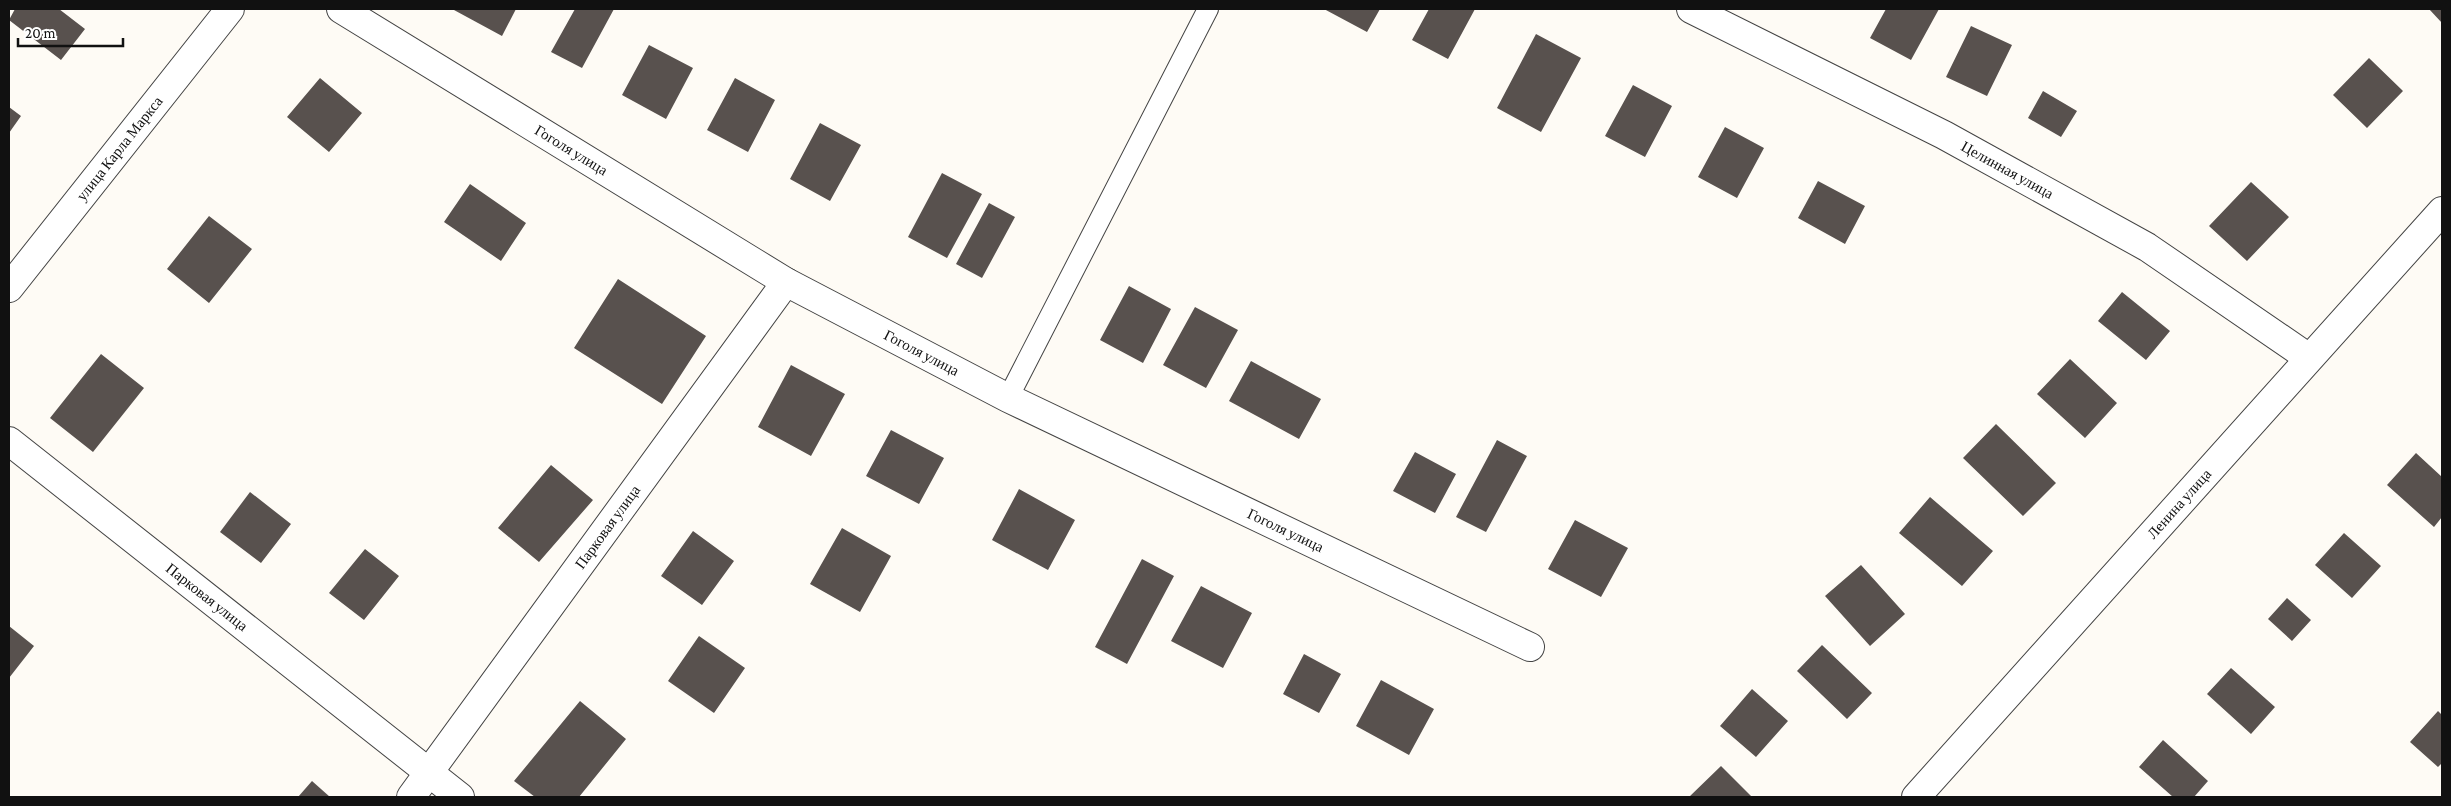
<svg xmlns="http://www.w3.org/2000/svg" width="2451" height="806" font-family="'Crimson Pro',serif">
<rect width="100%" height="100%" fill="#fefbf5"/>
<path fill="#58514e" d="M15 9H59L85 29 61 60 9 20Z
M455 9H516L502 36 454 10Z
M575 9H614L582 68 551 52Z
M1324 9H1380L1367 32Z
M1429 9H1475L1448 59 1412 40Z
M1886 9H1939L1911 60 1870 38Z
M2429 9H2442V23Z
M1971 26 2012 45 1987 96 1946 77Z
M1536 34 1581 58 1541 132 1497 108Z
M649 45 693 68 666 119 622 95Z
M2369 58 2403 91 2367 128 2333 95Z
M320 78 362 113 329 152 287 117Z
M735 78 775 100 748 152 707 130Z
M1633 85 1672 106 1645 157 1605 136Z
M2043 91 2077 111 2061 137 2028 118Z
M9 107 21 116 9 133Z
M820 123 861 145 830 201 790 179Z
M1725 127 1764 148 1737 198 1698 177Z
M942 173 982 194 947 258 908 237Z
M1818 181 1865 206 1845 244 1798 218Z
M2251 182 2289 217 2247 261 2209 226Z
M470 184 526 223 501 261 444 222Z
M989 203 1015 217 982 278 956 264Z
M209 216 252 249 209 303 167 269Z
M618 279 706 336 662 404 574 348Z
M1129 286 1171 309 1143 363 1100 340Z
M2122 292 2170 331 2146 360 2098 321Z
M1195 307 1238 330 1206 388 1163 365Z
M101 354 144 388 93 452 50 418Z
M2070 359 2117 403 2085 438 2037 394Z
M1251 361 1321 399 1299 439 1229 401Z
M791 365 845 394 811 456 758 427Z
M1996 424 2056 483 2023 516 1963 458Z
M891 430 944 458 919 504 866 476Z
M1497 440 1527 456 1486 532 1456 517Z
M1415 452 1456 474 1435 513 1393 491Z
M2416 453 2442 477V517L2434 527 2387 485Z
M551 465 593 500 539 562 498 528Z
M1019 489 1075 520 1048 570 992 540Z
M250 492 291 524 261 563 220 532Z
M1930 497 1993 551 1962 586 1899 533Z
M1575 520 1628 548 1601 597 1548 569Z
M842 528 891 556 860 612 810 584Z
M693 531 734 561 702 605 661 576Z
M2344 533 2381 566 2352 598 2315 565Z
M365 549 399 576 364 620 329 593Z
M1142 559 1174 576 1127 664 1095 647Z
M1861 565 1905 614 1870 646 1825 596Z
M1201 586 1252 613 1223 668 1171 641Z
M2287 598 2311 620 2292 641 2268 619Z
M9 626 34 646 9 678Z
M699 636 745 668 714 713 668 681Z
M1822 645 1872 693 1847 719 1797 671Z
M1304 654 1341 674 1319 713 1283 694Z
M2231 668 2275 707 2251 734 2207 694Z
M1381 680 1434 709 1409 755 1356 726Z
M1752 689 1788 721 1756 757 1720 726Z
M580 701 626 739 579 797H535L514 781Z
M2438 711 2442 715V763L2438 767 2410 742Z
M2163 740 2208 781 2194 797H2173L2139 767Z
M1721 766 1752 797H1689Z
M312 781 330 797H298Z"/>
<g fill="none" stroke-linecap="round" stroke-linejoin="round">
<defs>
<path id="service" d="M1008 398 1208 9"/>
<g id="minor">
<path id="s1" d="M341 9 786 282 1008 398 1530 647"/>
<path id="s2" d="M9 441 460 797"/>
<path id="s3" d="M411 797 786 282"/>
</g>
<g id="tertiary">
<path id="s4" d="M1691 9 1944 135 2147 247 2309 358"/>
<path id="s5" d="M9 288 230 9"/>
<path id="s6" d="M1916 797 2442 211"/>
</g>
</defs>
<use href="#service" stroke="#444" stroke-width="22"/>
<use href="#minor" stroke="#444" stroke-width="30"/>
<use href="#tertiary" stroke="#444" stroke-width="30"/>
<use href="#service" stroke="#fff" stroke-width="20"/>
<use href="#minor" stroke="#fff" stroke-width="28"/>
<use href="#tertiary" stroke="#fff" stroke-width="28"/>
</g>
<g text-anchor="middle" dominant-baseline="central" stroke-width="5" stroke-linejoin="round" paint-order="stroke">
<g font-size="15" fill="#111" stroke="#fff">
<text stroke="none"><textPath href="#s5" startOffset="178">улица Карла Маркса</textPath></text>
<text stroke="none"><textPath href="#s1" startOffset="270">Гоголя улица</textPath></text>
<text stroke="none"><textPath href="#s4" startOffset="355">Целинная улица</textPath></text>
<text stroke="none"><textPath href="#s1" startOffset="675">Гоголя улица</textPath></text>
<text stroke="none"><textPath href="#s6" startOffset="394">Ленина улица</textPath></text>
<text stroke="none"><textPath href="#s3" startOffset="334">Парковая улица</textPath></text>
<text stroke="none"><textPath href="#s1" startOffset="1080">Гоголя улица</textPath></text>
<text stroke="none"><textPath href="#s2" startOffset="252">Парковая улица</textPath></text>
</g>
</g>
<rect width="2451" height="806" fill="none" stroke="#111111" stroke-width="20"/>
<path d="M18 38v8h105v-8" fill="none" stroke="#111111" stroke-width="2.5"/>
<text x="25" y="38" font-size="15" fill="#111111" stroke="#ffffff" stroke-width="4" paint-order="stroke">20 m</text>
</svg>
